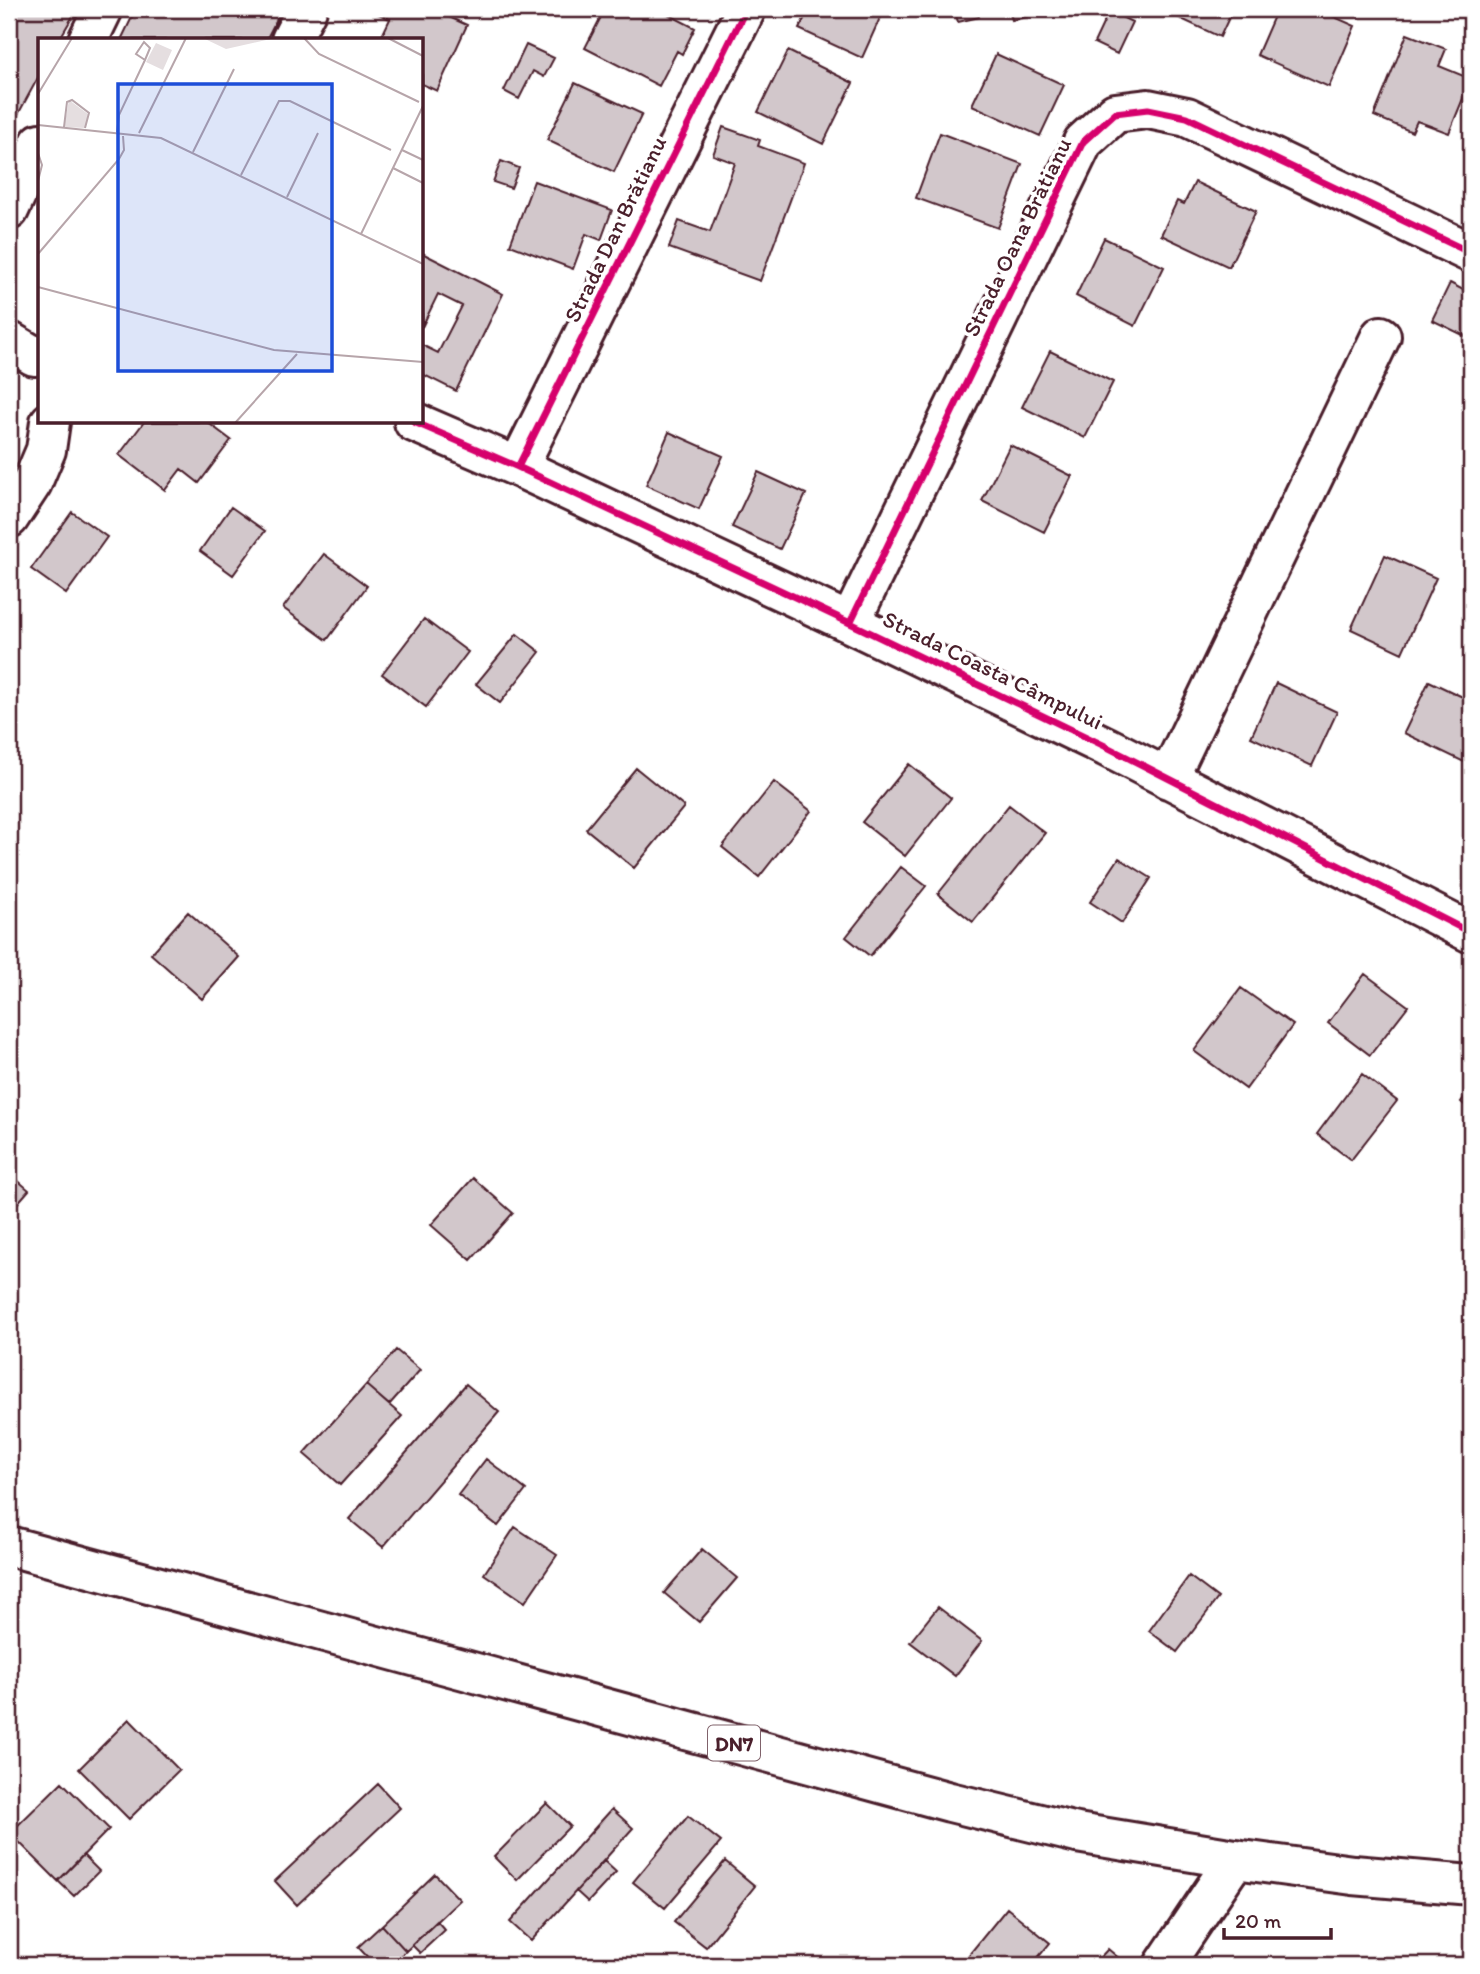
<svg xmlns="http://www.w3.org/2000/svg" width="1480" height="1974" font-family="Itim,sans-serif">
<rect width="100%" height="100%" fill="#fff"/>
<filter id="ink" filterUnits="userSpaceOnUse"><feTurbulence type="fractalNoise" baseFrequency=".0143" numOctaves="2"/><feDisplacementMap in="SourceGraphic" scale="14" xChannelSelector="R" yChannelSelector="G"/><feConvolveMatrix kernelMatrix="1 2 1 2 8 2 1 2 1" color-interpolation-filters="sRGB"/></filter>
<g filter="url(#ink)">
<path fill="#d2c7cb" stroke="#4a1f2b" stroke-width="2" d="M9 9H77L59 40H40V74L9 131Z
M136 9H282L266 40H121Z
M367 9H431L467 25 437 91 422 84V40H380L390 19Z
M605 9H658L695 28 682 54 677 51 659 86 585 48Z
M809 9H884L862 58 799 29Z
M954 9H976L979 17 958 22Z
M1009 9H1065L1012 20Z
M1160 9H1233L1220 37Z
M1277 9H1322L1321 11 1355 26 1329 87 1257 55Z
M1109 11 1132 22 1117 54 1094 43Z
M1407 34 1446 49 1439 66 1471 79 1449 133 1417 121 1412 132 1374 116Z
M526 45 554 58 544 77 533 71 519 99 504 91Z
M788 51 853 83 823 144 758 112Z
M996 54 1064 85 1040 136 972 105Z
M575 83 642 114 614 172 547 140Z
M723 127 760 140 758 146 804 163 760 281 669 248 679 221 710 232 735 163 713 155Z
M940 133 1022 164 998 228 916 198Z
M501 161 519 168 511 188 493 182Z
M534 181 612 210 601 240 586 234 573 269 510 245Z
M1195 182 1256 211 1229 267 1161 235 1177 201 1184 204Z
M1104 238 1164 267 1135 326 1076 296Z
M422 253 503 294 456 391 422 374V345L438 353 462 306 438 294 422 327Z
M1450 283 1471 294V339L1432 320Z
M1050 351 1113 382 1085 438 1022 407Z
M144 422H207L231 440 199 483 181 469 165 490 119 455Z
M669 432 723 456 699 509 646 485Z
M1010 445 1072 476 1044 532 982 501Z
M758 472 806 494 780 549 732 527Z
M231 507 265 531 233 575 200 551Z
M72 512 107 537 66 594 31 569Z
M324 554 367 586 327 640 283 608Z
M1385 555 1436 578 1402 653 1351 629Z
M424 619 468 652 426 707 382 674Z
M517 634 540 652 500 703 476 684Z
M1429 681 1471 701V748L1464 762 1404 733Z
M1276 683 1337 712 1312 766 1251 737Z
M909 764 951 798 905 856 862 822Z
M636 768 684 807 634 868 586 829Z
M774 782 811 811 759 877 722 847Z
M1009 805 1045 833 973 922 938 894Z
M1119 858 1151 878 1122 923 1090 902Z
M901 867 926 886 870 956 846 937Z
M188 912 239 957 202 999 151 954Z
M1365 974 1408 1006 1370 1055 1328 1023Z
M1241 988 1293 1025 1246 1089 1194 1051Z
M1362 1074 1397 1101 1351 1160 1317 1134Z
M1471 1089V1111L1461 1102Z
M9 1173 29 1190 9 1213Z
M473 1178 513 1213 471 1260 431 1225Z
M396 1350 420 1370 389 1405 366 1385Z
M466 1384 499 1412 383 1547 349 1519Z
M366 1385 402 1416 340 1485 304 1454Z
M486 1459 526 1490 498 1526 458 1495Z
M515 1527 557 1555 525 1602 484 1574Z
M702 1549 737 1578 699 1622 664 1593Z
M1189 1576 1218 1598 1177 1652 1149 1631Z
M938 1607 982 1641 955 1676 910 1642Z
M129 1719 179 1770 129 1819 79 1769Z
M62 1782 109 1829 58 1881 10 1833Z
M378 1784 400 1808 297 1905 275 1881Z
M547 1803 570 1826 517 1880 494 1857Z
M612 1809 633 1828 531 1941 510 1922Z
M688 1816 721 1842 665 1908 633 1882Z
M83 1855 99 1871 74 1896 58 1881Z
M604 1861 616 1872 588 1902 576 1891Z
M725 1861 755 1886 706 1947 674 1922Z
M435 1874 460 1900 406 1951 382 1925Z
M1007 1908 1050 1943 1032 1965H967L963 1962Z
M437 1921 445 1930 420 1953 412 1945Z
M382 1925 406 1951 391 1965H375L358 1947Z
M1108 1949 1127 1965H1093Z"/>
<g fill="none" stroke-linecap="round" stroke-linejoin="round">
<defs>
<path id="minor" d="M88 40 103 9
M291 40 307 9
M9 210 40 143
M9 341 34 356 40 355
M414 422 518 467 850 623 1107 747 1471 933
M518 467 746 9
M9 518 32 483 46 450 50 422
M850 623 1083 142 1115 113 1148 109 1187 117 1471 253
M1168 779 1381 336
M1164 1965 1235 1859"/>
<path id="major" d="M9 1546 950 1802 1077 1833 1235 1859 1353 1875 1471 1885"/>
</defs>
<use href="#minor" stroke="#4a1f2b" stroke-width="44"/>
<use href="#major" stroke="#4a1f2b" stroke-width="44"/>
<path stroke="#4a1f2b" stroke-width="4.5" stroke-dasharray="7 5" stroke-linecap="butt" d="M1465 210 1471 198"/>
<use href="#minor" stroke="#fff" stroke-width="38"/>
<use href="#major" stroke="#fff" stroke-width="38"/>
<defs>
<path id="cycleway" d="M414 422 518 467 850 623 1107 747 1471 933
M518 467 746 9
M850 623 1083 142 1115 113 1148 109 1187 117 1471 253"/>
</defs>
<use href="#cycleway" stroke="#fff" stroke-width="11"/>
<use href="#cycleway" stroke="#d6006c" stroke-width="7"/>
</g>
</g>
<g text-anchor="middle" dominant-baseline="central" stroke-width="7" stroke-linejoin="round" paint-order="stroke">
<rect fill="#fff" stroke="#80626b" stroke-width="2" x="708" y="1725.5" width="52" height="35" rx="5"/>
<g font-size="21" font-weight="bold" fill="#4a1f2b">
<text x="734" y="1743">DN7</text>
</g>
<g font-size="23" fill="#4a1f2b" stroke="#fff">
<text transform="translate(615 229) rotate(-64)">Strada Dan Brătianu</text>
<text transform="translate(1017 237) rotate(-64)">Strada Oana Brătianu</text>
<text transform="translate(993 670) rotate(26)">Strada Coasta Câmpului</text>
</g>
</g>
<g transform="translate(38 38)">
<rect width="385" height="385" fill="#fff"/>
<path d="M165 0H237L188 11ZM118 5 134 12 125 32 108 24ZM31 62 50 76 47 90 26 89Z" fill="#e5dee0"/>
<path fill="none" stroke="#b7a5aa" stroke-width="2" d="M266 0 281 16 381 64M350 0 385 18M0 56 34 0M0 87 123 100 385 226M26 89 29 64 34 62 51 75 47 90M79 94 81 77 107 22 112 10 106 4 98 16 107 22M101 95 148 0M364 112 385 122M155 114 196 31M0 115 4 127 0 143M355 130 385 145M203 137 241 63H252L353 112M249 159 280 95M323 196 385 68M0 216 81 121 86 112 85 98M0 249 236 312 385 324M197 385 259 316"/>
<path fill="#1d4ed8" fill-opacity="0.15" stroke="#1d4ed8" stroke-width="3.5" d="M80 46H294V333H80Z"/>
<rect width="385" height="385" fill="none" stroke="#4a1f2b" stroke-width="3.5"/>
</g>
<rect width="1480" height="1974" fill="none" stroke="#fff" stroke-width="35"/>
<rect x="18" y="18" width="1445" height="1939" fill="none" stroke="#4a1f2b" stroke-width="2.5" filter="url(#ink)"/>
<path d="M1224 1928v10h107v-10" fill="none" stroke="#4a1f2b" stroke-width="3.5"/>
<text x="1235" y="1928" font-size="21" fill="#4a1f2b" stroke="#ffffff" stroke-width="5" paint-order="stroke">20 m</text>
</svg>
